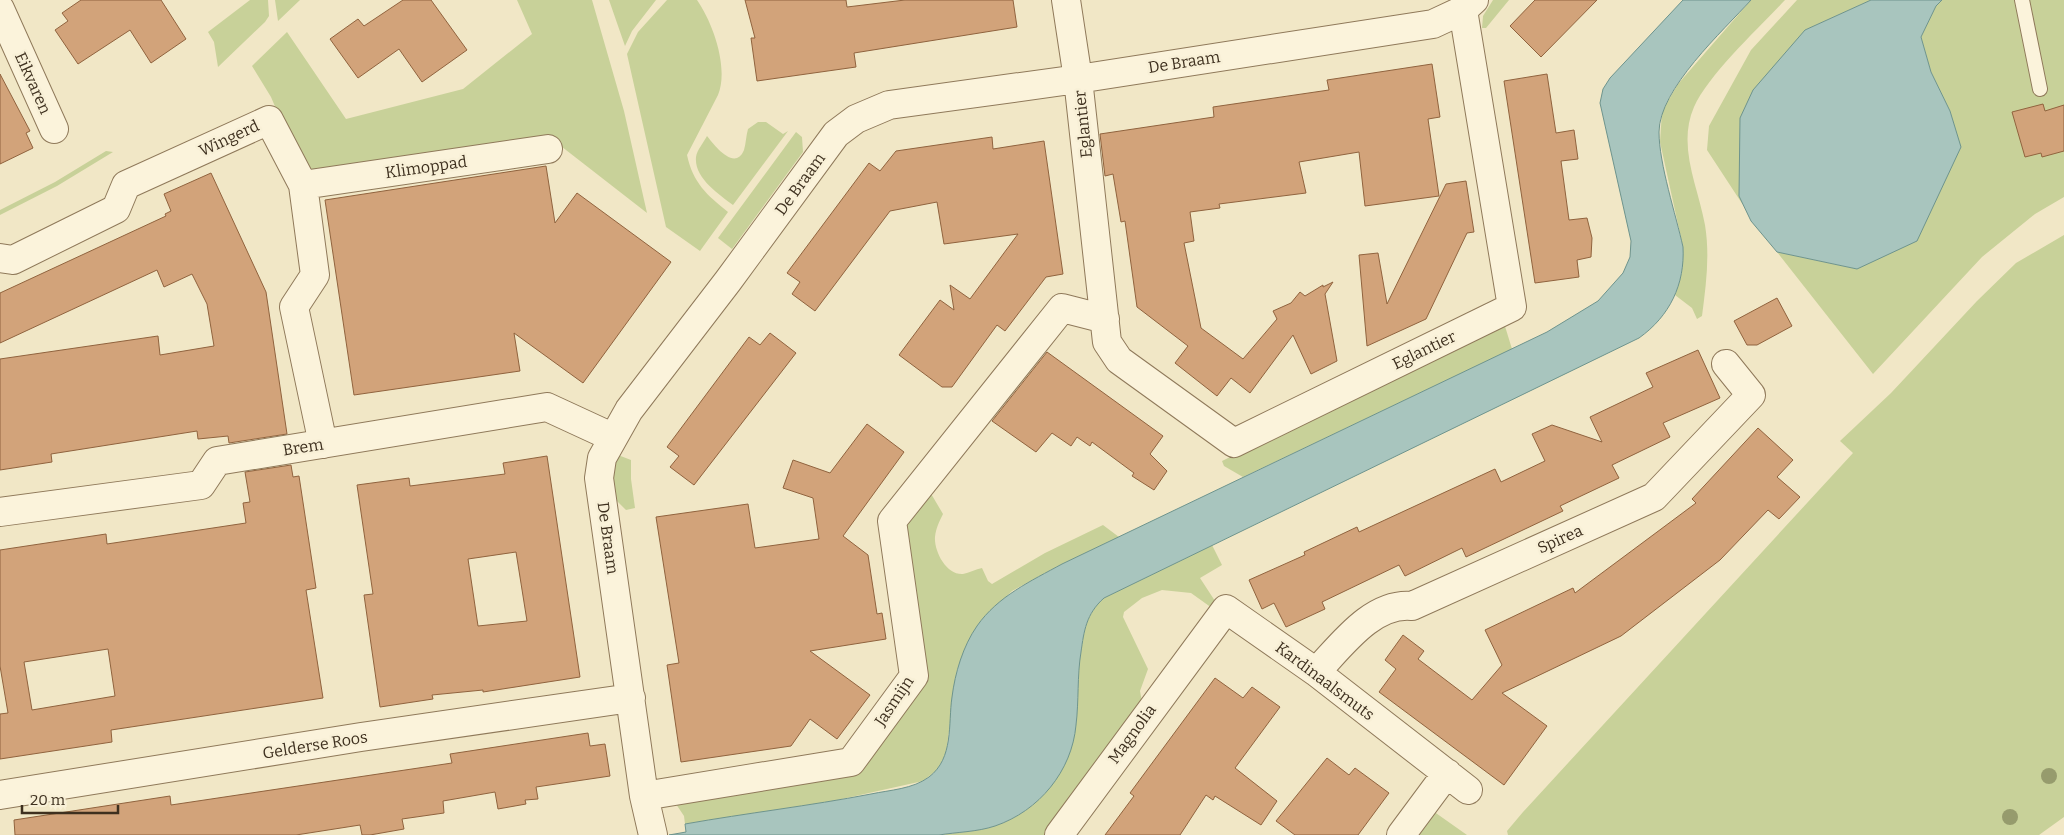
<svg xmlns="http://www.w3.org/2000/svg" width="2064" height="835" font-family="Bitter,serif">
<rect width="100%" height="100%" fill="#f1e7c6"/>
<path fill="#c8d199" d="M250 0H268L269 16 265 22 218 67 214 42 208 32Z
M275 0H300L278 21Z
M517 0H592L624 111 647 213 548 136 316 172 301 168 271 97 252 66 287 32 346 119 463 89 532 34Z
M609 0H656L632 31 625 46Z
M667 0H697C713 23 729 68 718 95L687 155C693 183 707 195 728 212L700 251 666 227 627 54 638 32Z
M1493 0H1509L1486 28H1482L1483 16Z
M1751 0H1785C1759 28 1709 74 1694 107 1677 146 1698 186 1705 225 1710 256 1706 285 1702 316L1697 319 1692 308 1675 295 1682 272 1683 247 1660 142 1662 111 1678 84Z
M1797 0H1871L1805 30 1739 196 1743 205 1707 150 1709 126 1751 50Z
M1942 0H2064V197L2035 214 1982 257 1873 374 1777 252 1857 269 1960 147 1950 111 1931 72 1921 37 1936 6Z
M758 122H766L783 134 788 131 733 205C719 194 694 178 696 157 697 150 704 142 707 136 714 145 735 172 744 150 746 143 746 136 748 129Z
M796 132 802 137 803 152 732 249 718 238Z
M106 151 113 152 57 186 0 215V210L55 182Z
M2064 235V817L2039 835H1508L1507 831 1523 812 1853 453 1840 441 1891 393 1977 301 2016 263Z
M1504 323 1512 349 1243 477 1224 466 1222 461Z
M618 455 631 460V479L635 508 626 510 615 499 613 470Z
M930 492 943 514C939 522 936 528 935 537 934 551 946 575 963 574 969 573 976 569 982 568L988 581 992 584 1045 553 1103 525 1119 537 1062 564 1012 591 977 626 966 646 957 670 946 754 937 770 923 781 833 801 685 824 684 816 676 804 688 799 859 773 928 679 904 526Z
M1212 545 1222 565 1200 578 1215 601 1216 603 1212 608 1191 593 1162 590 1142 598 1124 612 1123 617 1148 669 1140 691 1142 702 1045 835H939C957 832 977 832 995 826 1040 811 1070 771 1076 725 1079 701 1077 676 1081 652 1084 631 1086 614 1104 598Z
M1433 811 1467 835H1416Z"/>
<path fill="#a8c5be" stroke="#6e948d" d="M1683 0H1751C1723 31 1659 89 1659 132 1659 164 1676 215 1683 247 1685 284 1670 316 1639 338L1104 598C1086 614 1084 631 1081 652 1077 676 1079 701 1076 725 1072 771 1039 811 995 826 977 832 957 832 939 835H669L686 832 685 824C747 813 809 806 871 794 890 790 913 789 929 777 954 758 948 724 952 697 955 673 963 646 977 626 998 596 1031 581 1062 564L1547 332 1598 301 1623 273 1630 257 1631 241 1600 103 1603 89 1610 78Z
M1871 0H1942L1936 6 1921 37 1931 72 1950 111 1961 147 1917 241 1857 269 1777 252 1751 221 1739 196 1740 118 1753 90 1805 30Z"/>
<path fill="#d2a37a" stroke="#90633e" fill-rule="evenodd" d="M81 0H161L186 39 151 63 130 30 78 64 55 30 68 21 62 13Z
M403 0H431L467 50 422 82 399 49 358 78 330 39 358 19 364 26Z
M745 0H846L847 7 905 0H1013L1017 27 854 53 856 67 757 81 751 38H755Z
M1535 0H1597L1541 57 1510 26Z
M1432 64 1440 117 1428 119 1439 196 1365 206 1359 152 1299 162 1306 193 1219 204 1220 208 1190 212 1194 241 1184 243 1201 328 1243 359 1277 319 1273 311 1291 303 1300 292 1305 296 1323 285V287L1333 282 1325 294 1337 361 1311 374 1293 335 1250 393 1231 378 1217 396 1175 363 1188 346 1137 307 1125 221 1121 222 1113 174 1105 176 1100 134 1214 117 1213 107 1329 90 1327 80Z
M0 74 30 131 26 133 33 148 0 164Z
M1547 74 1556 133 1574 130 1578 159 1561 161 1569 220 1587 218 1592 238 1591 257 1577 260 1579 277 1535 283 1504 81Z
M2043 104 2045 111 2064 105V151L2042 157 2041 153 2025 157 2012 112Z
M992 137 993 149 1044 141 1063 274 1046 277 1005 331 997 325 952 387H942L899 355 940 300 954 310 950 285 970 299 1018 234 944 244 937 202 890 211 815 311 792 294 800 282 787 273 869 163 880 171 896 151Z
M546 166 555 223 577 193 671 262 583 383 514 333 520 371 354 395 325 200Z
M211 173 266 292 287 434 229 443 228 436 198 439 197 431 51 454 52 462 0 470V359L158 336 160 355 214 346 207 304 192 274 164 287 157 270 0 343V293L166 216 165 214 171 211 164 194Z
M1466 181 1474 232 1467 233 1426 319 1367 346 1359 255 1378 253 1387 304 1446 184Z
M1777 298 1792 326 1757 345H1747L1734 321Z
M770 333 796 353 694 485 670 467 679 456 667 447 749 337 760 345Z
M1698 350 1720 398 1663 423 1670 437 1612 465 1619 478 1560 506 1563 511 1466 557 1462 548 1405 576 1399 565 1322 602 1325 609 1286 627 1274 603 1262 609 1249 580 1305 555 1304 552 1357 527 1359 532 1495 469 1501 482 1545 461 1532 434 1552 425 1602 442 1590 417 1653 387 1646 373Z
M1047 352 1163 436 1150 454 1167 471 1154 490 1132 476 1134 473 1092 442 1090 446 1077 437 1071 446 1052 433 1036 452 992 421Z
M867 424 904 452 843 536 868 555 877 614 882 613 886 639 810 651 870 695 837 739 810 719 791 746 681 762 667 665 679 663 656 517 748 504 755 548 819 539 813 498 783 488 793 460 830 473Z
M1758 428 1793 460 1777 477 1800 497 1779 519 1768 510 1720 560 1621 636 1502 693 1547 726 1504 785 1379 692 1396 669 1385 660 1403 635 1424 651 1418 659 1472 700 1502 665 1485 630 1573 588 1575 593 1649 538 1696 503 1692 499Z
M547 456 580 677 483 692V690L432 695 433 699 380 707 364 595 373 594 357 485 409 478 410 486 505 474 503 463ZM516 552 527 621 478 626 468 559Z
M291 465 293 477 299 476 316 588 306 590 323 698 111 730 112 742 0 759V714L8 713 0 666V550L106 534 107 544 246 523 243 503 250 502 245 472ZM108 649 115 696 32 710 24 662Z
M1215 678 1243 698 1252 687 1280 707 1235 768 1277 801 1261 825 1215 796 1213 800 1206 795 1180 835H1105L1134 796 1130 793Z
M588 733 590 746 605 744 610 776 536 787 538 799 525 800 526 804 498 809 495 792 443 801 444 813 402 819 404 829 370 835H362L360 825 296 835H15L14 820 170 796 171 805 452 763 450 754Z
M1327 758 1349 775 1355 768 1389 793 1358 835H1295L1276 821Z"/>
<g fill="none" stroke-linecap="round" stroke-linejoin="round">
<defs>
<path id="lane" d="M2022 0 2040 89"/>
<path id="street" d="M1066 0 1078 79 1107 342 1119 360 1234 443 1512 307 1463 10
M0 9 54 129
M303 185 548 149
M0 258 13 260 116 209 126 185 269 120 303 185 315 275 294 307 323 444
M0 512 201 485 217 461 547 407 612 437
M1316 672C1341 646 1372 602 1412 606L1654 497 1751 395 1726 364
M0 795 361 737 631 698
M644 796 851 762 914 676 892 521 1062 308 1105 319
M653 835 644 796 599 478 602 458 629 410 728 281 836 134 856 119 889 105 1078 79 1433 24 1463 10 1474 0
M1059 835 1226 609 1316 672 1468 790
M1401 835 1447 773"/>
</defs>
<use href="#lane" stroke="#8f795a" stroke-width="16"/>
<use href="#street" stroke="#8f795a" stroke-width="30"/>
<use href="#lane" stroke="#fbf3db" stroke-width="14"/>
<use href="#street" stroke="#fbf3db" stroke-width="28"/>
</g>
<g fill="#969b6d">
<circle cx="2049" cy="776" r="8"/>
<circle cx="2010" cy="817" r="8"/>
</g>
<g text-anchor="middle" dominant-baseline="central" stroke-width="5" stroke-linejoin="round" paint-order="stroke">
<g font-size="16" fill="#3e301f" stroke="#f8f0d7">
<text transform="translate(1184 62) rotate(-9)">De Braam</text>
<text transform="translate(33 83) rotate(66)">Eikvaren</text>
<text transform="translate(1083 124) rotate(-96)">Eglantier</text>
<text transform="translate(229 138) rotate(-25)">Wingerd</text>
<text transform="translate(426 167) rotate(-8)">Klimoppad</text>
<text transform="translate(800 184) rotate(-54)">De Braam</text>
<text transform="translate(1424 350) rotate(-26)">Eglantier</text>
<text transform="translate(303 447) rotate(-9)">Brem</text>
<text transform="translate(608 538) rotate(82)">De Braam</text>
<text transform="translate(1560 539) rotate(-24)">Spirea</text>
<text transform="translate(1325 681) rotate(37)">Kardinaalsmuts</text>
<text transform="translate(894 701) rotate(-56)">Jasmijn</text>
<text transform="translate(1132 734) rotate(-54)">Magnolia</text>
<text transform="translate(315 745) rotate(-9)">Gelderse Roos</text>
</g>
</g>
<path d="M22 805v8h96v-8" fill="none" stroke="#3e301f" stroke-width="2.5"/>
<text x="30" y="805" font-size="15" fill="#3e301f" stroke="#f8f0d7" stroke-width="4" paint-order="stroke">20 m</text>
</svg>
